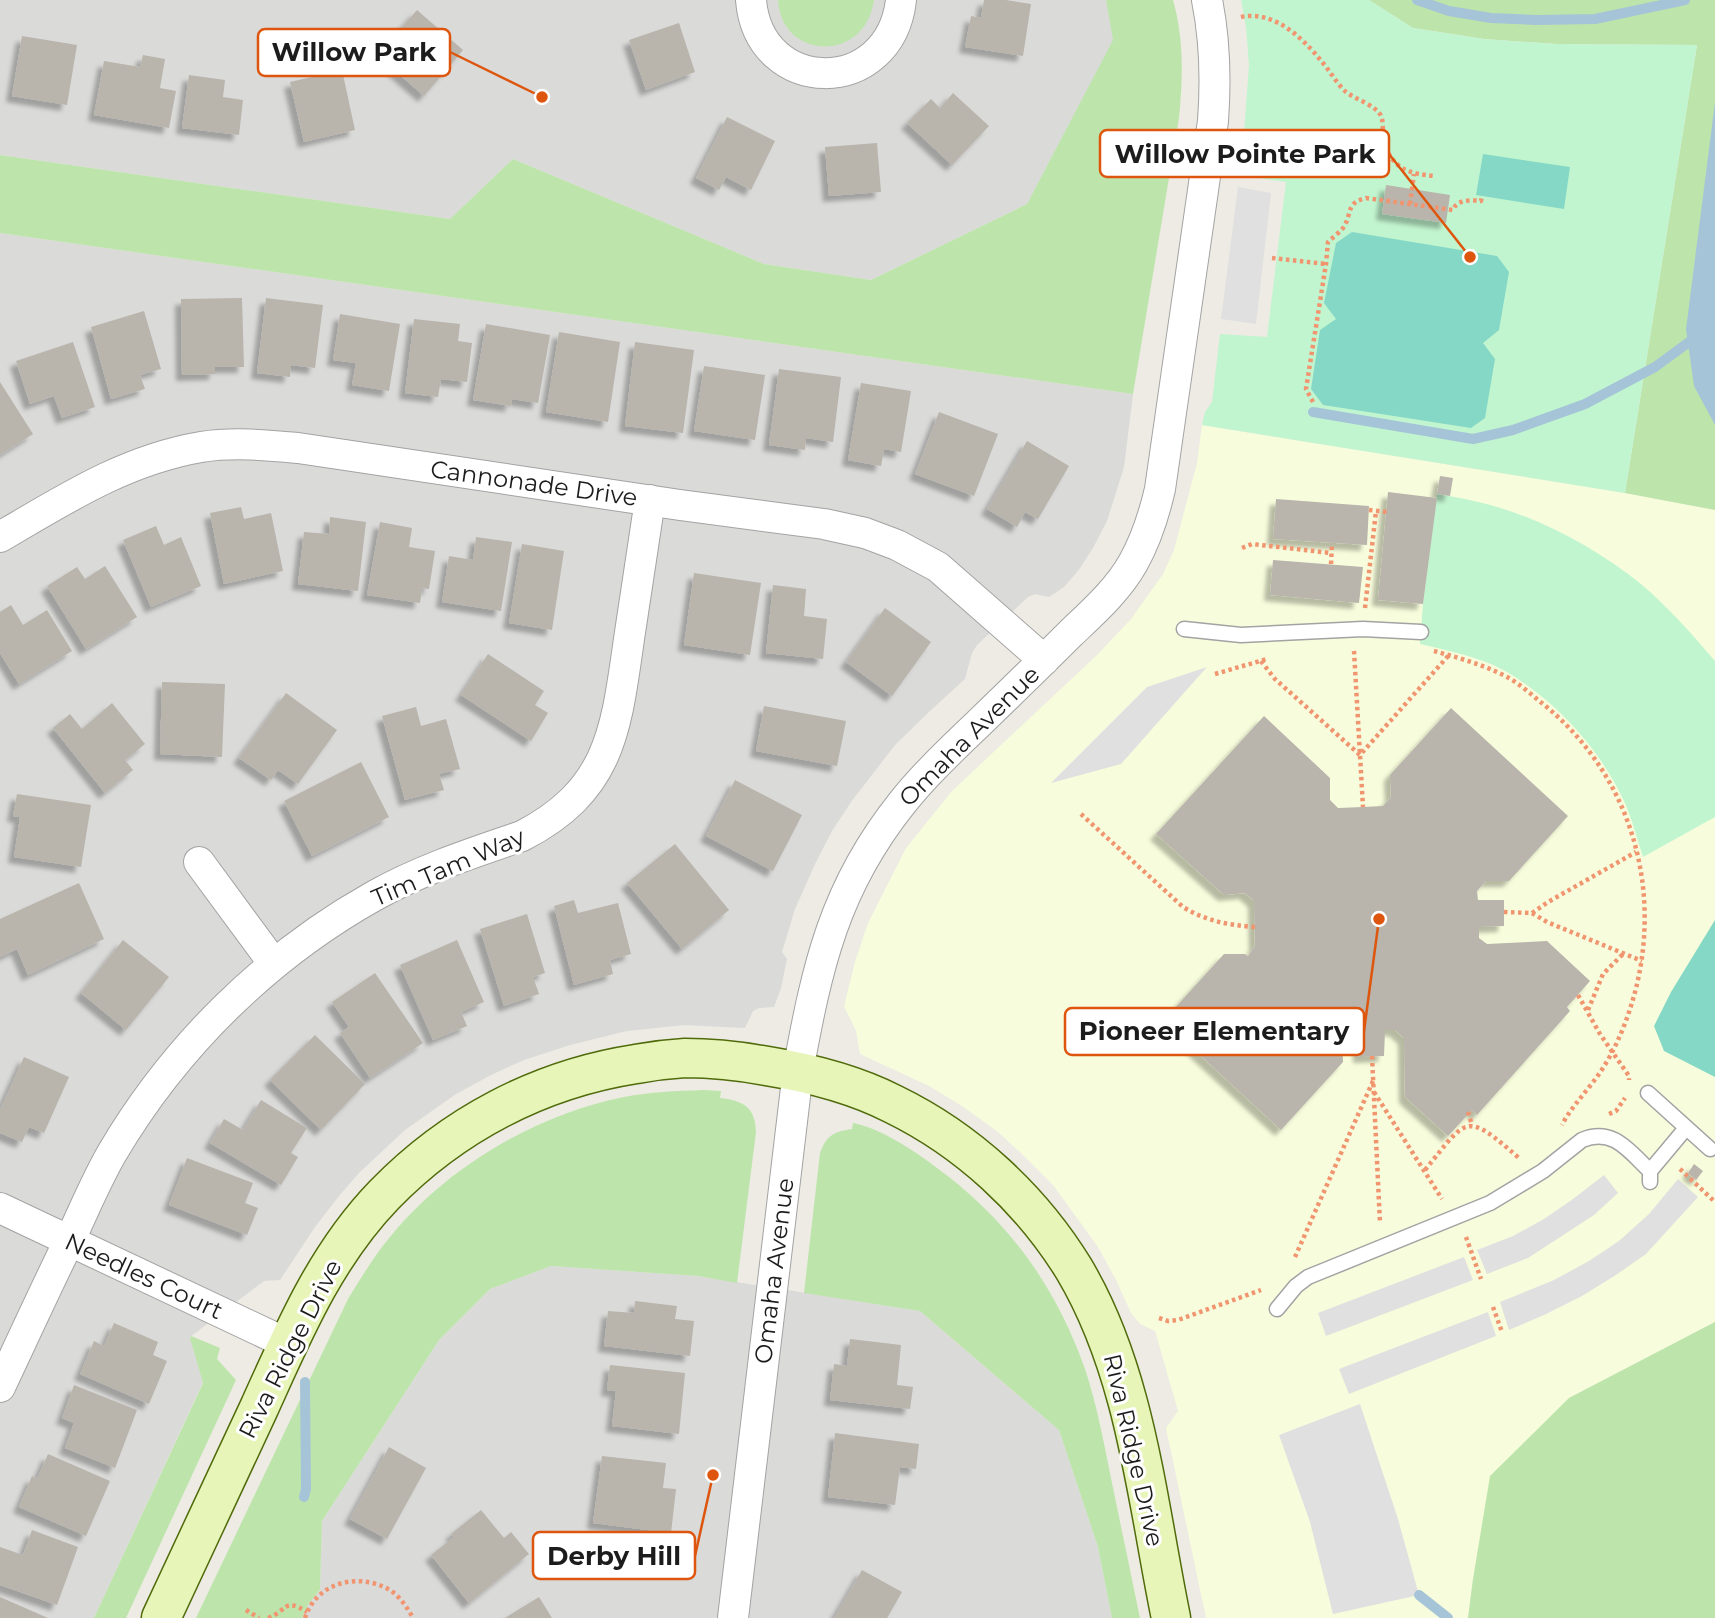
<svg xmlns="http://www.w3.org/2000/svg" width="1715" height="1618" font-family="Montserrat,sans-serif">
<defs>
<filter id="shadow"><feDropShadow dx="-6" dy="6" stdDeviation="2" flood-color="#0004"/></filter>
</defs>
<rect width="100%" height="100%" fill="#edebe3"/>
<path fill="#dadad9" d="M0 0H1106L1114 40 1027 204 871 280 764 264 513 159 450 219 0 155Z
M0 233 1133 394 1124 467 1107 521 1093 548 1078 571 1064 587 1049 597 1035 594 1028 597 977 645 972 653 965 679 930 711 895 745 851 802 832 831 815 864 795 909 782 952 787 959 781 988 774 1007 759 1008 753 1011 745 1028 684 1025 627 1031 570 1045 524 1060 491 1075 456 1094 405 1130 359 1173 339 1196 315 1227 280 1280 264 1281 190 1337 203 1382 94 1618H0Z
M551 1266 698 1276 920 1311 1059 1430 1098 1547 1112 1618H302L309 1603 320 1590 322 1521 439 1340 490 1289Z"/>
<path fill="#f7fddc" d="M1202 425 1625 493 1715 510V1322L1569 1398 1473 1579 1468 1618H1206L1166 1428 1178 1411 1155 1331 1140 1324 1131 1313 1116 1280 1098 1247 1053 1185 1023 1155 998 1132 962 1106 929 1086 860 1054 856 1031 844 1006 855 962 868 923 906 848 952 791 1098 654 1131 619 1163 574 1174 550 1197 463Z"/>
<path fill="#bde5ab" d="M778 0H874C865 64 781 60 778 0Z
M1106 0H1173C1184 38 1183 79 1179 118L1133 394 0 233V155L450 219 513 159 764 264 871 280 1027 204 1113 40Z
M1369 0H1715V510L1625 493 1697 45 1556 44 1484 39 1413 28Z
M703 1090 721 1091 720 1098C744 1101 755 1107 756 1132L737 1283 698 1276 551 1266 490 1289 439 1340 322 1521 320 1590 309 1603 302 1618H196L348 1299C361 1278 374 1256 390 1237 447 1167 535 1115 624 1097 650 1092 676 1091 703 1090Z
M853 1123C887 1130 923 1157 949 1177 1014 1228 1058 1292 1085 1369 1098 1408 1105 1449 1113 1488 1122 1531 1131 1575 1140 1618H1112L1098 1547 1059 1430 920 1311 804 1293 820 1153C827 1135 833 1132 852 1129Z
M1715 1322V1618H1468L1473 1579 1490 1476 1569 1398Z
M191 1336 220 1348 217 1359 236 1380 126 1618H94L203 1383 190 1338Z"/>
<path fill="#c1f5cf" d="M1241 0H1369L1413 28 1484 39 1556 44 1697 45 1625 493 1202 425 1205 412 1212 402 1220 334 1267 337 1286 182 1252 177 1243 172 1242 160 1249 65 1246 27Z
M1437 494C1449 496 1462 498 1474 501 1534 514 1593 546 1641 584 1668 607 1692 634 1715 661V817L1643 857C1637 838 1632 819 1624 801 1599 748 1557 702 1507 672 1481 657 1449 651 1420 644L1423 604Z"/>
<path fill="#85d8c6" d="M1483 154 1570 167 1564 209 1476 195Z
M1352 232 1497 256 1509 272 1499 330 1483 343 1495 359 1485 418 1471 428 1323 405 1311 389 1320 330 1336 319 1324 303 1336 243Z
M1715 920V1077L1664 1051 1654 1026 1671 992Z"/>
<path fill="#e0e0e0" d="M1238 187 1271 193 1256 324 1221 319Z
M1207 667 1121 764 1051 783 1147 687Z
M1604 1175 1618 1193 1594 1215 1528 1258 1487 1274 1477 1250 1513 1236 1544 1219 1573 1199Z
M1678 1179 1698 1197 1646 1254 1616 1275 1582 1296 1544 1315 1509 1330 1500 1302 1554 1280 1589 1261 1619 1241 1649 1214Z
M1464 1257 1473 1280 1326 1336 1318 1313Z
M1488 1312 1496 1336 1349 1394 1339 1369Z
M1360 1404 1398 1519 1419 1595 1333 1614 1310 1522 1279 1435Z"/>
<path fill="#a5c4d8" d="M1715 102V425L1694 386 1686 329Z"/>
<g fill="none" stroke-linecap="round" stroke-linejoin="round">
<path stroke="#a5c4d8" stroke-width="10" d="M1417 0 1449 11 1491 18 1537 20 1595 19 1685 0
M1313 412 1473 439 1513 430 1585 404 1655 367 1715 323
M304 1497 306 1489 305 1382
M1419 1595 1448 1618"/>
</g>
<path fill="#b9b4ac" filter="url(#shadow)" d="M984 0H1006L1031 4 1023 56 965 47 971 16 981 18Z
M417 10 463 50 424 96 377 55Z
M679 23 695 72 646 90 629 40Z
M22 36 77 45 67 105 12 96Z
M143 55 165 59 160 88 176 91 169 128 94 115 104 61 140 67Z
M342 70 355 130 304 142 290 82Z
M189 75 225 80 223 97 243 100 239 135 182 128Z
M953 93 989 126 952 165 907 123 931 99 940 108Z
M727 117 775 141 751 190 726 177 719 190 696 178Z
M877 143 881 192 829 196 825 147Z
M1386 185 1450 195 1446 223 1382 214Z
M242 298 244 367H215V374L182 375 181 299Z
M266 298 323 305 315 368 291 365 290 377 257 373Z
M144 311 161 369 140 375 145 389 111 399 91 327Z
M340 314 400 324 389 391 352 385 356 363 333 360Z
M414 319 460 324 458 341 472 343 467 382 441 379 438 397 405 393Z
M486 324 550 335 538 403 512 399 511 406 473 400Z
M559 332 620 342 608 422 546 412Z
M73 342 95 407 62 418 54 396 30 404 16 361Z
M635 342 694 350 683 433 625 426Z
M704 366 765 375 755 440 694 431Z
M779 369 841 377 833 442 806 438 805 450 769 445Z
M0 382 33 434 0 455Z
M861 383 911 391 901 452 884 449 881 466 848 460Z
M939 412 998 434 974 496 915 474Z
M1027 441 1069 466 1038 519 1025 512 1017 527 987 509Z
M1440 476 1453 478 1450 496 1437 494Z
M1388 492 1437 498 1423 604 1378 600Z
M1276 499 1369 506 1367 545 1273 539Z
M241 507 244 519 271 513 283 571 224 584 210 513Z
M330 517 366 522 358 591 298 584 304 532 329 534Z
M380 522 412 528 409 547 435 551 429 589 422 588 420 603 367 595Z
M156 526 164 545 181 537 201 586 151 607 123 540Z
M476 537 512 542 501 611 442 602 449 556 473 560Z
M522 544 564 551 552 630 509 623Z
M1273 560 1363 567 1359 603 1270 595Z
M105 566 137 617 86 649 47 586 77 567 85 579Z
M694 573 761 583 750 655 684 645Z
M773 585 806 589 804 616 827 619 823 659 766 653Z
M11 605 23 625 47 610 72 651 19 684 0 653V612Z
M885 608 931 642 892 696 846 662Z
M488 654 544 691 535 705 548 713 531 741 461 695Z
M162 682 225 684 222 757 160 754Z
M286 693 337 730 298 784 278 770 271 780 239 758Z
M112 703 145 744 125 760 133 770 105 793 53 728 70 714 82 729Z
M764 706 846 721 837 766 756 751Z
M416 707 421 726 446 719 460 769 439 774 444 790 405 800 382 716Z
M1451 708 1568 816 1509 881H1486L1477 891 1478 900H1504V926L1479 927V938L1487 944 1547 941 1590 981 1567 1007 1570 1011 1477 1115 1472 1110 1448 1136 1405 1097 1404 1038 1395 1030H1385L1384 1056 1359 1057 1358 1031H1349L1342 1040 1343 1062 1281 1130 1163 1021 1224 954H1245L1248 956 1255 946 1254 901 1245 893 1224 895 1156 834 1264 716 1330 778V800L1338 808 1363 807 1383 806 1391 797 1390 775Z
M361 762 389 817 312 856 284 801Z
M735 780 802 815 773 871 706 836Z
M17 794 91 805 81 867 14 857 20 817 13 816Z
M675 844 729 910 682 949 627 883Z
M79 883 104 939 28 975 17 949 0 957V919Z
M574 900 578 913 618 903 631 954 610 960 613 974 574 985 554 906Z
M527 914 545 973 533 977 539 994 504 1006 480 929Z
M123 940 169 977 126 1030 81 993Z
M457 940 484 1002 461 1012 467 1026 433 1040 400 965Z
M375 973 423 1043 370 1078 340 1033 349 1027 332 1002Z
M315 1035 365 1084 321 1130 270 1080Z
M24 1057 69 1077 44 1133 29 1127 22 1142 0 1133V1110Z
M261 1100 307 1128 291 1153 298 1157 281 1185 210 1143 224 1119 243 1130Z
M187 1158 253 1183 245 1203 258 1208 247 1235 169 1205Z
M1694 1164 1703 1171 1696 1180 1688 1173Z
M635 1301 677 1306 675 1319 694 1321 690 1356 604 1346 608 1311 634 1313Z
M114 1323 158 1342 153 1355 167 1361 149 1404 80 1374 94 1341 104 1346Z
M850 1339 901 1345 897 1385 913 1387 910 1409 830 1400 834 1364 847 1366Z
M610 1365 685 1373 679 1434 612 1426 616 1391 607 1390Z
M74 1385 137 1410 115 1468 65 1448 74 1423 62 1418Z
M835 1433 919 1444 916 1469 900 1467 895 1505 828 1497Z
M389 1447 426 1468 387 1539 350 1519Z
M48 1454 110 1481 86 1536 19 1507 32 1476 37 1479Z
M602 1456 666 1463 663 1488 676 1489 671 1533 593 1523Z
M481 1510 504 1538 511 1532 529 1554 469 1603 431 1555 454 1537 451 1534Z
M32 1530 78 1547 57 1605 0 1585V1547L23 1555Z
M862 1570 902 1592 887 1618H834Z
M0 1597 48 1618H0Z
M539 1597 552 1618H505Z"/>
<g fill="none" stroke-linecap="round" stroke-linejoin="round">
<defs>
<path id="lane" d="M1184 629 1241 635 1363 629 1421 632
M1648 1093 1710 1149
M1650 1171 1686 1128
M1277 1309 1296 1286 1308 1277 1490 1203 1543 1171 1582 1140C1613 1127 1629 1151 1650 1171V1182"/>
<path id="street" d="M751 0C759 97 890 98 901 0
M0 537C65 499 125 460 201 447 233 442 266 445 298 448L680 505 824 524 865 533 897 545 938 567 1044 660
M199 862 274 964
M0 1208 288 1344
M0 1387C25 1334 49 1281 75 1229 87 1203 98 1177 112 1153 175 1046 267 956 374 896 420 870 472 853 522 836 611 790 616 730 629 639 636 593 643 547 650 500
M733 1618 798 1071C817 967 834 888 902 803 925 774 952 749 979 723 1009 694 1040 664 1070 634 1092 613 1118 590 1133 563 1146 540 1154 515 1160 489L1213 121C1216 80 1215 40 1207 0"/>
<path id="secondary" d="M161 1618C194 1548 226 1478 259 1408 293 1333 325 1256 384 1195 452 1125 539 1079 636 1064 652 1061 668 1059 685 1058 712 1058 740 1061 767 1066 810 1073 854 1084 893 1104 967 1140 1031 1199 1074 1269 1136 1373 1147 1501 1171 1618"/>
</defs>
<use href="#lane" stroke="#a3a3a3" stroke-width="17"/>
<use href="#street" stroke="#a3a3a3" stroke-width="32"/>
<use href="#secondary" stroke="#506b0b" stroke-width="41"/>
<path stroke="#f19470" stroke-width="4.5" stroke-dasharray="3.5 3.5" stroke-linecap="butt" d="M1241 17C1274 10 1303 38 1322 62 1330 71 1337 84 1346 92 1355 99 1377 106 1381 116 1384 123 1382 131 1383 138 1390 168 1408 174 1435 176
M1410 204 1414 174
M1272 258 1326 264
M1313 402 1306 389 1326 264 1328 242C1333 237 1342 231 1345 225 1352 210 1347 203 1366 198L1453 210C1457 199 1471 200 1481 201L1482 196
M1369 510 1387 512
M1242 548 1252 544 1331 553
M1331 564 1332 543
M1365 608 1376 511
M1354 651 1363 807
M1434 651C1459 658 1485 665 1509 678 1521 685 1532 695 1543 704 1635 778 1667 900 1629 1012 1621 1036 1609 1062 1593 1082 1582 1097 1570 1109 1562 1125
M1261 661 1275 679 1360 755 1449 655
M1215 674 1267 659
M1081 814 1183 907C1206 921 1228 925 1255 927
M1504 912 1532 913 1547 922 1642 961
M1532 913 1548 902 1636 852
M1578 995 1600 1034 1629 1076V1080
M1588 1010 1603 974 1623 954
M1372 1056 1380 1223
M1374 1092 1442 1199
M1468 1112 1472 1125
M1609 1114 1616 1111 1625 1098
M1680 1169 1715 1202
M1425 1170C1468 1117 1465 1111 1519 1158
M1466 1237 1481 1279
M1295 1257 1373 1081
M1493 1307 1502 1332
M1159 1318 1168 1321 1178 1320 1261 1290
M246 1610 259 1618
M268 1618C288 1611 283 1597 307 1612
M305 1618C316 1583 357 1572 388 1589 399 1595 407 1607 413 1618"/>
<use href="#lane" stroke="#fff" stroke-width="14"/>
<use href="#street" stroke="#fff" stroke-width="30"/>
<use href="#secondary" stroke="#e7f5b9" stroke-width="38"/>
</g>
<g text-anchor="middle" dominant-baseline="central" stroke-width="6" stroke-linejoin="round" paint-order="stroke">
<g font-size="24" fill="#1c1c1c" stroke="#fff">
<text transform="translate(534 483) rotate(8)">Cannonade Drive</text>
<text transform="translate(969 736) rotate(-45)">Omaha Avenue</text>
<text transform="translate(448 867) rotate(-23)">Tim Tam Way</text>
<text transform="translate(774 1271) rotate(-83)">Omaha Avenue</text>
<text transform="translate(144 1276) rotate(25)">Needles Court</text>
<text transform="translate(290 1349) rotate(-63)">Riva Ridge Drive</text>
<text transform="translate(1134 1450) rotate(77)">Riva Ridge Drive</text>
</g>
</g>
<path fill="none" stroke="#de560d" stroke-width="2.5" d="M542 97L450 52M1470 257L1389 154M1379 919L1364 1031M713 1475L695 1556"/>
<g fill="#de560d" stroke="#fff" stroke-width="2.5">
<circle cx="542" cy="97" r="7"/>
<circle cx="1470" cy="257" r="7"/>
<circle cx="1379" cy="919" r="7"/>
<circle cx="713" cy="1475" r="7"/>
</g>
<g fill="#fff" stroke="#de560d" stroke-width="2.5">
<rect x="258" y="29" width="192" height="47" rx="7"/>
<rect x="1100" y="130" width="289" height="47" rx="7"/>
<rect x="1065" y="1008" width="299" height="47" rx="7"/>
<rect x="533" y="1532" width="162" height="47" rx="7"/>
</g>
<g font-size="26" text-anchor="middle" font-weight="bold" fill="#1c1c1c">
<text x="354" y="61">Willow Park</text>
<text x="1245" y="163">Willow Pointe Park</text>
<text x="1214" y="1040">Pioneer Elementary</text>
<text x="614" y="1565">Derby Hill</text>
</g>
</svg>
